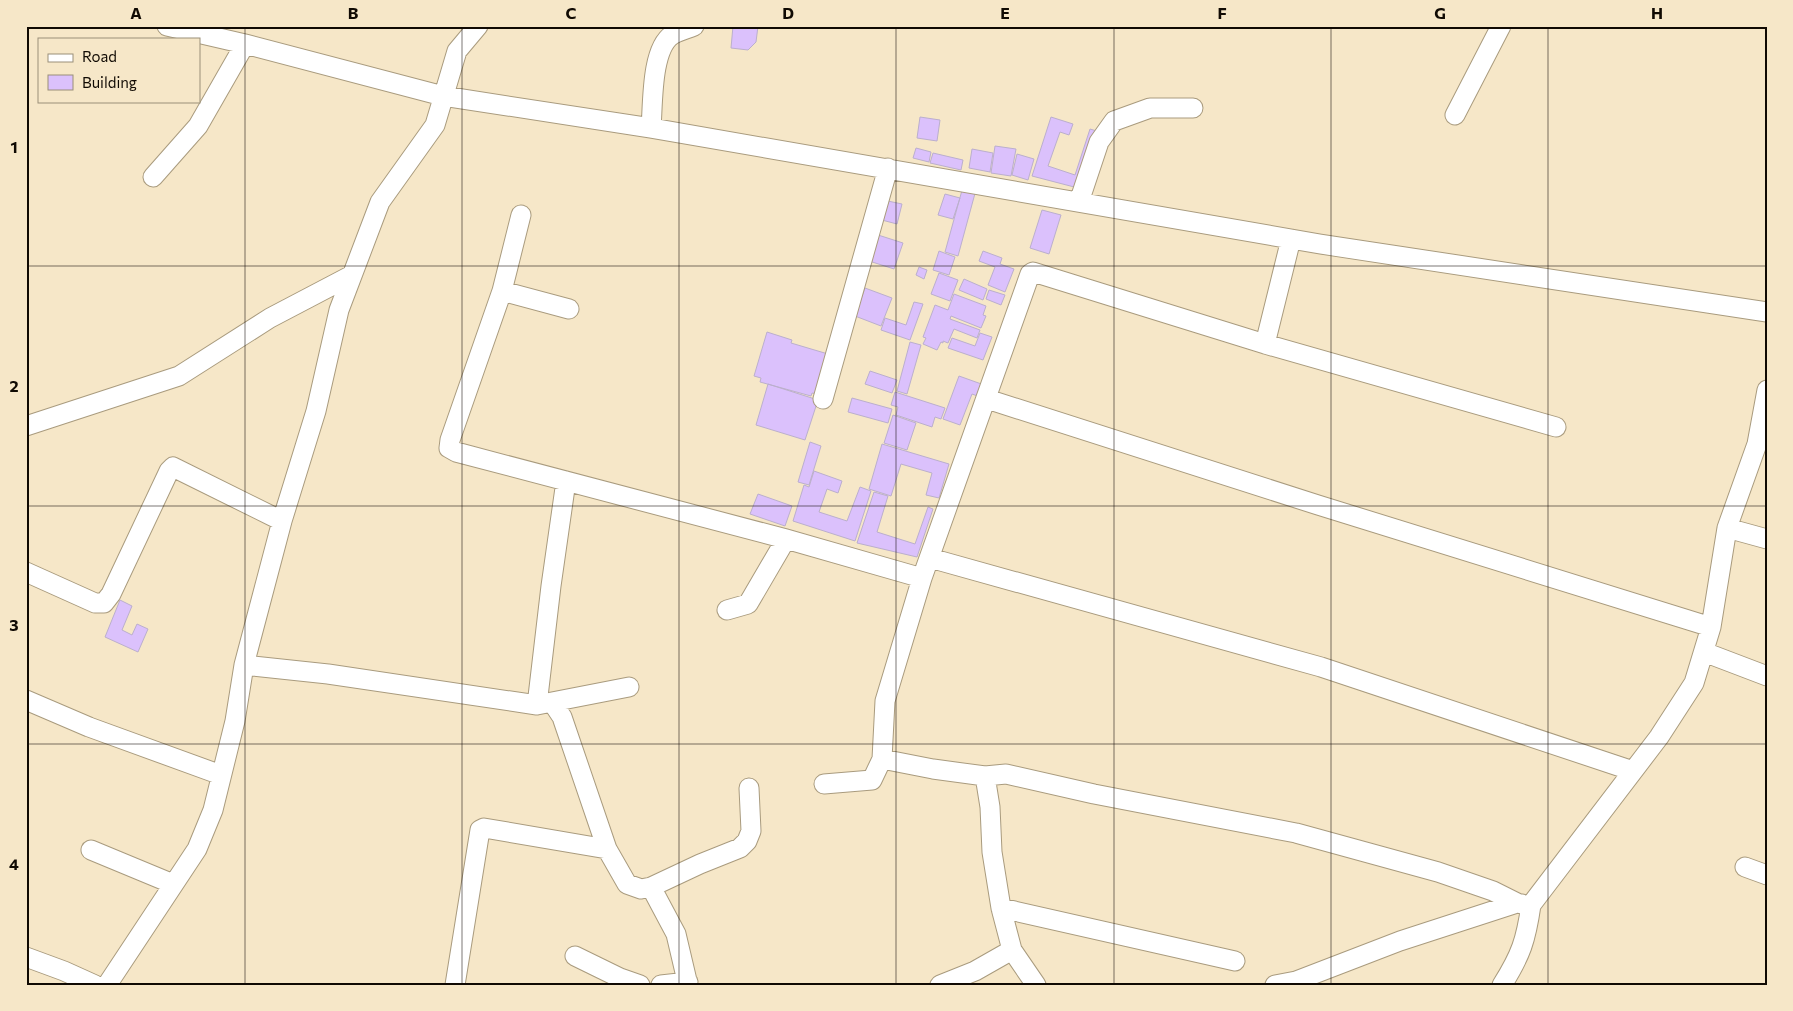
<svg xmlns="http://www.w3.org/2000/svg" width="1793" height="1011" font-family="Commissioner,sans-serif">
<rect width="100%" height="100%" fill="#f6e7c8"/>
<path fill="#dbc1fc" stroke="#bbafcd" d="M733 26H758L756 42 748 50 731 48Z
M920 117 940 120 937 141 917 138Z
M1051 117 1073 124 1069 135 1060 132 1048 166 1075 175 1090 129 1100 132 1078 188 1032 176Z
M995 146 1016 149 1011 176 991 173Z
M916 148 931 152 929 162 913 158Z
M972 149 993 153 990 172 969 168Z
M933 153 963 160 961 170 930 163Z
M1017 154 1034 159 1028 180 1012 175Z
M964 183 977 186 958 256 945 252Z
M945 194 960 198 953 219 938 215Z
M883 200 902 204 897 224 878 219Z
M1042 210 1061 215 1049 254 1030 248Z
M875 234 903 243 894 269 866 260Z
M939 251 955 257 949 275 933 270Z
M983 251 1002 258 1000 264 1014 269 1005 292 988 285 995 267 979 261Z
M919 267 927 270 924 279 916 275Z
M939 273 958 280 950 301 931 294Z
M964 279 987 289 983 300 959 290Z
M865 288 892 298 881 326 855 316Z
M989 290 1005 295 1001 305 986 299Z
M954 294 986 306 983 315 986 316 981 328 951 316 950 319 980 330 977 338 954 329 948 343 943 341V343L941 342 937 350 923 344 926 338 923 337 935 305 948 310Z
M914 302 923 304 910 340 881 330 885 318 906 325Z
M767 332 792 340 791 343 828 354 817 394 812 393 811 396 760 382 761 378 754 376Z
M980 333 992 337 983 360 948 348 952 338 975 346Z
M910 342 921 345 907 394 897 391Z
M870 371 897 380 892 393 865 384Z
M959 376 987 386 983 398 972 394 960 425 943 419Z
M768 384 818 400 805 440 756 425Z
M895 392 945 408 941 419 935 417 932 427 896 415 898 407 891 405Z
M852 398 892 409 888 423 848 412Z
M893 415 916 423 907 450 884 443Z
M810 442 821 446 809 485 798 482Z
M882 444 949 464 939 498 926 495 932 473 901 464 891 496 869 489Z
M814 471 842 481 838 493 827 489 819 512 847 521 860 487 871 491 855 541 793 521 804 485 809 487Z
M874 492 888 496 877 532 915 544 928 507 933 509 917 557 857 543Z
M758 494 792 506 785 526 750 514Z
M120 600 132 606 122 630 132 635 137 624 148 629 138 652 105 637Z"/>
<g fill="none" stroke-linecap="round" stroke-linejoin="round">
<defs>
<path id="minor" d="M167 26 245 44 443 96 651 128 1320 244 1767 312
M478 26 457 51 435 125 380 202 339 310 316 411 282 521 244 665 328 674 537 705 552 702 562 717 607 849 627 884 641 889 651 887 700 864 740 848 747 841 751 831 749 788
M1455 115 1501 26
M651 128C653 104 651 49 672 35 678 31 687 29 694 26
M153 177 198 126 245 44
M1079 202 1099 142 1114 121 1150 108H1193
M521 215 502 291 450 440 449 448 456 452 786 539 922 578 885 701 882 759
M502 291 569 309
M1265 344 1291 239
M823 399 888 168
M987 399 1318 505 1711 627
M26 426 179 376 270 318 352 275
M1727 528 1767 539
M930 558 1321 667 1633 771
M26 572 95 603H104L111 594 169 471 173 467 282 521
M922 578 1030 274 1033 272 1265 344 1556 427
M727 610 748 604 786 539
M1704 652 1767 676
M26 700 89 727 221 775
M552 702 629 687
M537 705 551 586 566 481
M985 776 1006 774 1094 794 1296 833 1438 872 1493 891 1517 903
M824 784 872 780 882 759 933 769 985 776 990 807 992 852 1001 908 1012 950 1036 985
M91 850 173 884
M1745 867 1767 875
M651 887 676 934 688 985
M1001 908 1235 961
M575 956 620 978 640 985
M26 957 64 971 95 985
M107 985 197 849 213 810 235 721 244 665
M455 985 480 830 484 828 607 849
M661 985 688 982
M940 985 975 971 1012 950
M1275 985 1296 981 1400 941 1517 903 1522 904
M1502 985C1521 955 1526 940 1531 905L1659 737 1694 683 1711 627 1727 528 1757 444 1767 390"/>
</defs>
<use href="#minor" stroke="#a99b7e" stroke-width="21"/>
<use href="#minor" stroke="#fff" stroke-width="19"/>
</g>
<path fill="none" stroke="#100a03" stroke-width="1" stroke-opacity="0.55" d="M245 26V985M462 26V985M679 26V985M896 26V985M1114 26V985M1331 26V985M1548 26V985M26 266H1767M26 506H1767M26 744H1767"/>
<rect width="1793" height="1011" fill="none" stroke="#f6e7c8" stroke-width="55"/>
<rect x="38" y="38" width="162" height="65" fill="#f6e7c8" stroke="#9a8f79"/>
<rect x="48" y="54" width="25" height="8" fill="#ffffff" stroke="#9a8f79"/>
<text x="82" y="62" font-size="15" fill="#100a03">Road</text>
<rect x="48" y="75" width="25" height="15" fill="#dbc1fc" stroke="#9a8f79"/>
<text x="82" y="88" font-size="15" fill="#100a03">Building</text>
<rect x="28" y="28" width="1738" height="956" fill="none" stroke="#100a03" stroke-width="2"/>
<g font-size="16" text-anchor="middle" font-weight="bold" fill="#100a03">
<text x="136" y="19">A</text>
<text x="353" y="19">B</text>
<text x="571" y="19">C</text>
<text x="788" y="19">D</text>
<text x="1005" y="19">E</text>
<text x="1222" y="19">F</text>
<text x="1440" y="19">G</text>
<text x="1657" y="19">H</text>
<text x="14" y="153">1</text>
<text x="14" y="392">2</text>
<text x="14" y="631">3</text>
<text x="14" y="870">4</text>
</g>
</svg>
